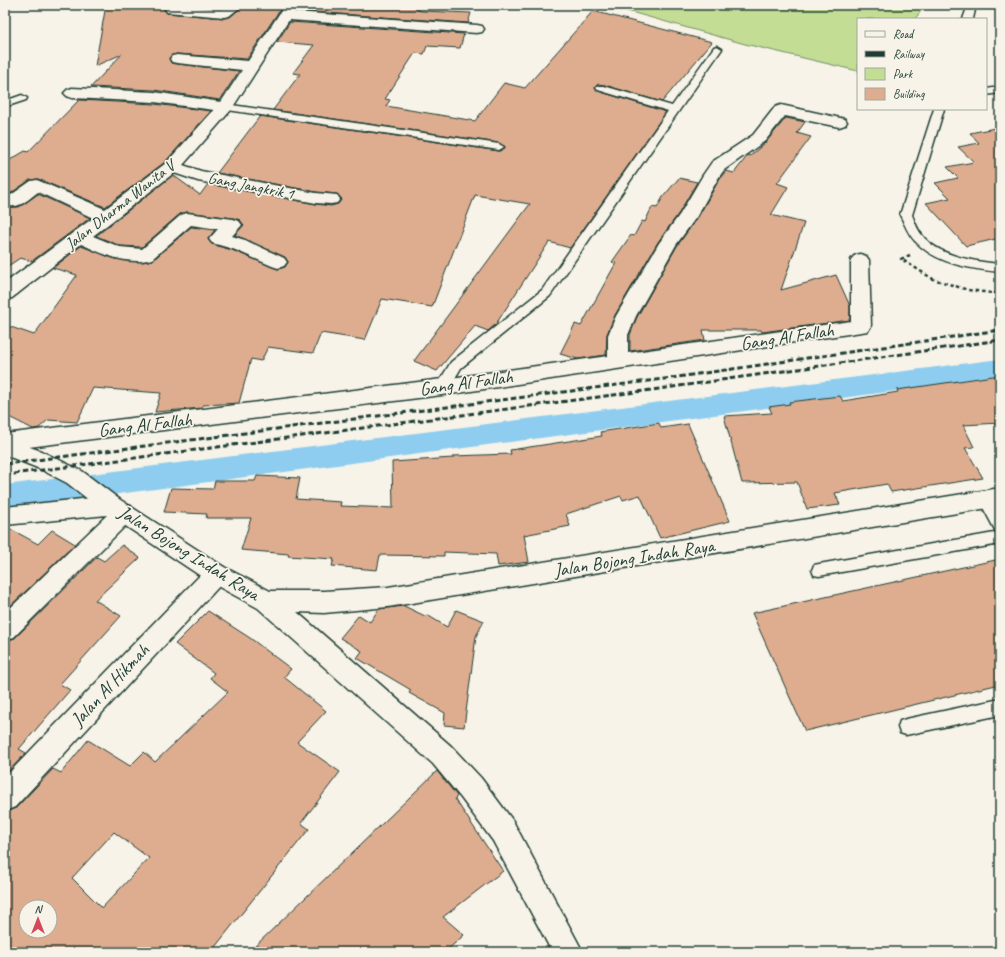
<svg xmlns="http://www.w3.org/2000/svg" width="1005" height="957" font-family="Caveat,sans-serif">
<rect width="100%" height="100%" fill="#f7f3e8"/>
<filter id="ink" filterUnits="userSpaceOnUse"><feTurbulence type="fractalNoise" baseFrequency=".025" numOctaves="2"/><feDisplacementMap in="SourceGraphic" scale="8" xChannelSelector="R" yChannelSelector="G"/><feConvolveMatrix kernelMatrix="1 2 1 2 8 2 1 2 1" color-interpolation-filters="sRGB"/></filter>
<g filter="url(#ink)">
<path fill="#c3dd94" stroke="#718d64" d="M616 5H910L923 8 915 19H858V71L745 44 613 7Z"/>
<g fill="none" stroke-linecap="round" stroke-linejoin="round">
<path fill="#8ecdef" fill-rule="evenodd" d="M1000 359V377L5 509V485Z"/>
</g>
<path fill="#dead90" stroke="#1f3d34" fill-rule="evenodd" d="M106 5H168L164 9 167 13 224 18 230 17 244 5H283L247 59 177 54 172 55 169 58 171 63 177 64 239 71 220 100 154 90 91 87 122 54 95 66Z
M300 5 336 8 338 5H419L417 10 422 11 471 13 468 23 297 11Z
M593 11 712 42 662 102 604 85 598 84 595 87 598 91 666 112 570 248 549 242 496 324 488 331 475 326 437 371 414 361 530 204 475 195 432 307 382 299 365 340 321 333 313 353 268 347 261 361 251 359 239 403 203 405 202 408 155 412 161 393 93 388 77 422 48 420 39 428 33 429 5 415V325L34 335 77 275 53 268 81 246 115 259 143 262 153 260 191 227 215 230 208 239 212 244 232 250 278 269 285 267 288 262 285 257 235 235 244 225 240 220 233 218 187 212 180 214 142 247 120 246 96 236 173 175 200 195 208 184 316 204 331 206 338 204 342 199 337 194 316 192 217 173 260 116 499 151 505 148 499 143 273 110 300 74 293 73 314 45 277 42 290 22 464 34 460 48 427 46 424 54 415 53 385 99 390 100 386 106 475 121 504 83 525 88Z
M79 100 154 104 211 111 165 162 105 207 38 179 30 180 11 193H5V163L25 151 28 152Z
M786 118 805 122 797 133 811 137 777 183 788 187 771 215 804 223 781 290 836 275 850 306V320L762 332 761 330H703L705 340 630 351V335L637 317 677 246 698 217 720 178 726 171 734 173 748 155 750 156 766 142Z
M1000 127V238L966 246 926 203 950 198 935 183 958 178 947 167 974 162 958 147 979 143 970 133Z
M679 178 697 182 679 213 658 242 615 315 607 334 606 355 578 359 560 354 575 324 581 326 616 263 612 262 631 235 634 236 642 221 645 222 652 207 657 208 663 197Z
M38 194 90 218 32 261 20 258 5 268V207H19Z
M1000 375V423L963 425 974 447 965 448 983 478 891 492 887 484 835 493 840 505 807 509 797 482 742 483 724 416 772 413 769 407 790 404 789 402 840 396 843 401 898 392 897 390Z
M659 423 661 428 688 424 730 521 660 538 640 495 623 500 621 496 566 514 570 526 524 535 529 562 498 566 496 554 444 552V556L380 555 377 570 332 566 334 559 288 556 289 554 241 550 251 518H206L207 514 164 512 171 488 213 489 215 481H255L257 476 300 478 296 499 341 502 340 506 393 508 392 462 453 458V456L511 454 510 450 602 436 600 432Z
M5 526 38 544 52 530 75 544 5 611Z
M122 545 140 558 95 600 121 616 60 684 70 690 19 749 26 753 5 775V641L15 638 97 557 104 561Z
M1000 559V684L805 731 752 613Z
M404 606 425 616 427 615 447 627 456 610 484 621 476 636 464 727 444 725 445 713 409 693 411 690 357 658 362 651 340 638 359 615 370 622 379 609Z
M208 611 250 638 291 669 284 677 326 711 297 742 340 772 301 823 309 829 211 952H5V812L16 808 53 769 61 773 88 740 130 766 144 752 155 762 228 692 210 678 214 673 175 644ZM114 832 149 858 102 908 72 878ZM26 907H50V931H26Z
M437 771 457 796 455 799 503 871 443 917 464 935 445 952H249Z"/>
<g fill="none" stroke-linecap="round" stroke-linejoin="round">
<defs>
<path id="service" d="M968 5H976L973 19H963Z
M717 46 722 49 550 296 461 368 448 390 443 392 438 390 436 387 451 362 542 290 668 111 598 90 596 88 598 86H604L672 106 714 47Z
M1000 87V93L986 95V89Z
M22 95 27 98 26 100 5 107V101Z
M225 104 499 144 504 147 499 150 221 109 220 107 221 105Z
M934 109H944L912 215C915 222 917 229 922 235 939 257 974 261 1000 264V272C971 269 937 264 916 242 908 235 905 224 900 215Z
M986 494 991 496 1000 512V544L819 576 814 575 812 570 814 565 819 564 1000 532 995 530 979 500 981 496Z
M1000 699V715L906 735 900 733 898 727 900 721 906 719Z"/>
<path id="minor" d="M171 5 221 9 227 5H243L229 16 224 17 167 12 165 9Z
M285 5H299L295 12 477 25 482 26 484 29 482 32 477 33 289 20 231 110 183 165 201 171 316 193 337 195 340 199 337 203 331 204 316 203 198 181 174 173 93 236 120 247 142 249 181 215 187 213 233 219 239 221 242 225 232 236 245 240 284 258 287 262 284 266 278 268 272 266 233 249 212 243 209 239 218 229 191 225 152 259C128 266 103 254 81 244L12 298 5 299V283L93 218 38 192C27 200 19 210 5 205V194L11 195 31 181 37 180 105 209 166 163 214 110 154 102 72 98 67 96 64 93 67 90 72 88 154 92 221 102 242 70 177 63 172 62 170 59 172 56 177 55 248 61Z
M781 105 845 119 847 122 845 125 839 127 785 116 765 141 724 170 719 177 697 216 676 245 636 316 628 335V353L851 321V260L854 256 860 254 866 256 869 260 871 326 868 331 458 393 5 450V434L458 377 608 356V335L616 316 659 243 680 214 703 175 712 162 753 135 775 107Z
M111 496 119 499 122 504 131 506 134 513 131 520 14 637 5 640V613L107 515 5 525V507Z
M216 564 224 567 228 574 224 581 15 807 5 811V777L208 567Z"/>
<path id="tertiary" d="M5 438 41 451 82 471 119 499 224 567 270 591H324L388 587 1000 488V506L388 607 324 613 297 612 451 746 481 778 513 821 583 952H552L493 841 461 798 433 764 258 608 208 581 103 511 67 483 40 469 5 455Z"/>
</defs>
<use href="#service" stroke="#1f3d34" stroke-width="3"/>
<use href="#minor" stroke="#1f3d34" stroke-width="3"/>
<use href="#tertiary" stroke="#1f3d34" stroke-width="3"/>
<path stroke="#1f3d34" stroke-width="2.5" stroke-dasharray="3.5 3" stroke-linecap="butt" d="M910 255 901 259 933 279 968 290 1000 294"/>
<use href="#service" fill="#f7f3e8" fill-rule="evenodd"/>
<use href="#minor" fill="#f7f3e8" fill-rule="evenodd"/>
<use href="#tertiary" fill="#f7f3e8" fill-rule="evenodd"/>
<path stroke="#1f3d34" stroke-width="3" stroke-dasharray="5.5 3" stroke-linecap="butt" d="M5 464 664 379 1000 330
M5 475 659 389 1000 340"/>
</g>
</g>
<g text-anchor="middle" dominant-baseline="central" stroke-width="3.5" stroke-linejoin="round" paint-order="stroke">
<g font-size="16" fill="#1f3d34" stroke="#f7f3e8">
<text transform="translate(251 186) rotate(11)">Gang Jangkrik 1</text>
<text transform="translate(120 205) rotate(-38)">Jalan Dharma Wanita V</text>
</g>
<g font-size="19" fill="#1f3d34" stroke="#f7f3e8">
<text transform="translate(787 337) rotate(-9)">Gang Al Fallah</text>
<text transform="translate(466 383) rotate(-8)">Gang Al Fallah</text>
<text transform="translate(145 425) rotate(-7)">Gang Al Fallah</text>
<text transform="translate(189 553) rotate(32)">Jalan Bojong Indah Raya</text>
<text transform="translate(634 558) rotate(-9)">Jalan Bojong Indah Raya</text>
<text transform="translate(110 685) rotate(-47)">Jalan Al Hikmah</text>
</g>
</g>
<rect width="1005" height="957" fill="none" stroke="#f7f3e8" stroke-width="20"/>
<rect x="10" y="10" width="985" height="937" fill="none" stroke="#1f3d34" stroke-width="1.5" filter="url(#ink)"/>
<rect x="857" y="18" width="130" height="92" fill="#f7f3e8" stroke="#a1aaa0"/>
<rect x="865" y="31" width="20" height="6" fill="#f7f3e8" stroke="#a1aaa0"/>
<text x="893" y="38" font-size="12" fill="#1f3d34">Road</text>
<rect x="865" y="51" width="20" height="6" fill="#1f3d34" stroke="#a1aaa0"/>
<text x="893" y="58" font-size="12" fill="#1f3d34">Railway</text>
<rect x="865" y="68" width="20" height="12" fill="#c3dd94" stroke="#a1aaa0"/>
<text x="893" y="78" font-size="12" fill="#1f3d34">Park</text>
<rect x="865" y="88" width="20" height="12" fill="#dead90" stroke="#a1aaa0"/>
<text x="893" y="98" font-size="12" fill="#1f3d34">Building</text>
<g transform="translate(38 919)"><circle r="19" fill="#f7f3e8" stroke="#a1aaa0"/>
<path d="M0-3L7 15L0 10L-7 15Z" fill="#d1495b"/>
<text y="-6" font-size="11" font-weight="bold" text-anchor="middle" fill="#1f3d34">N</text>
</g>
</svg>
